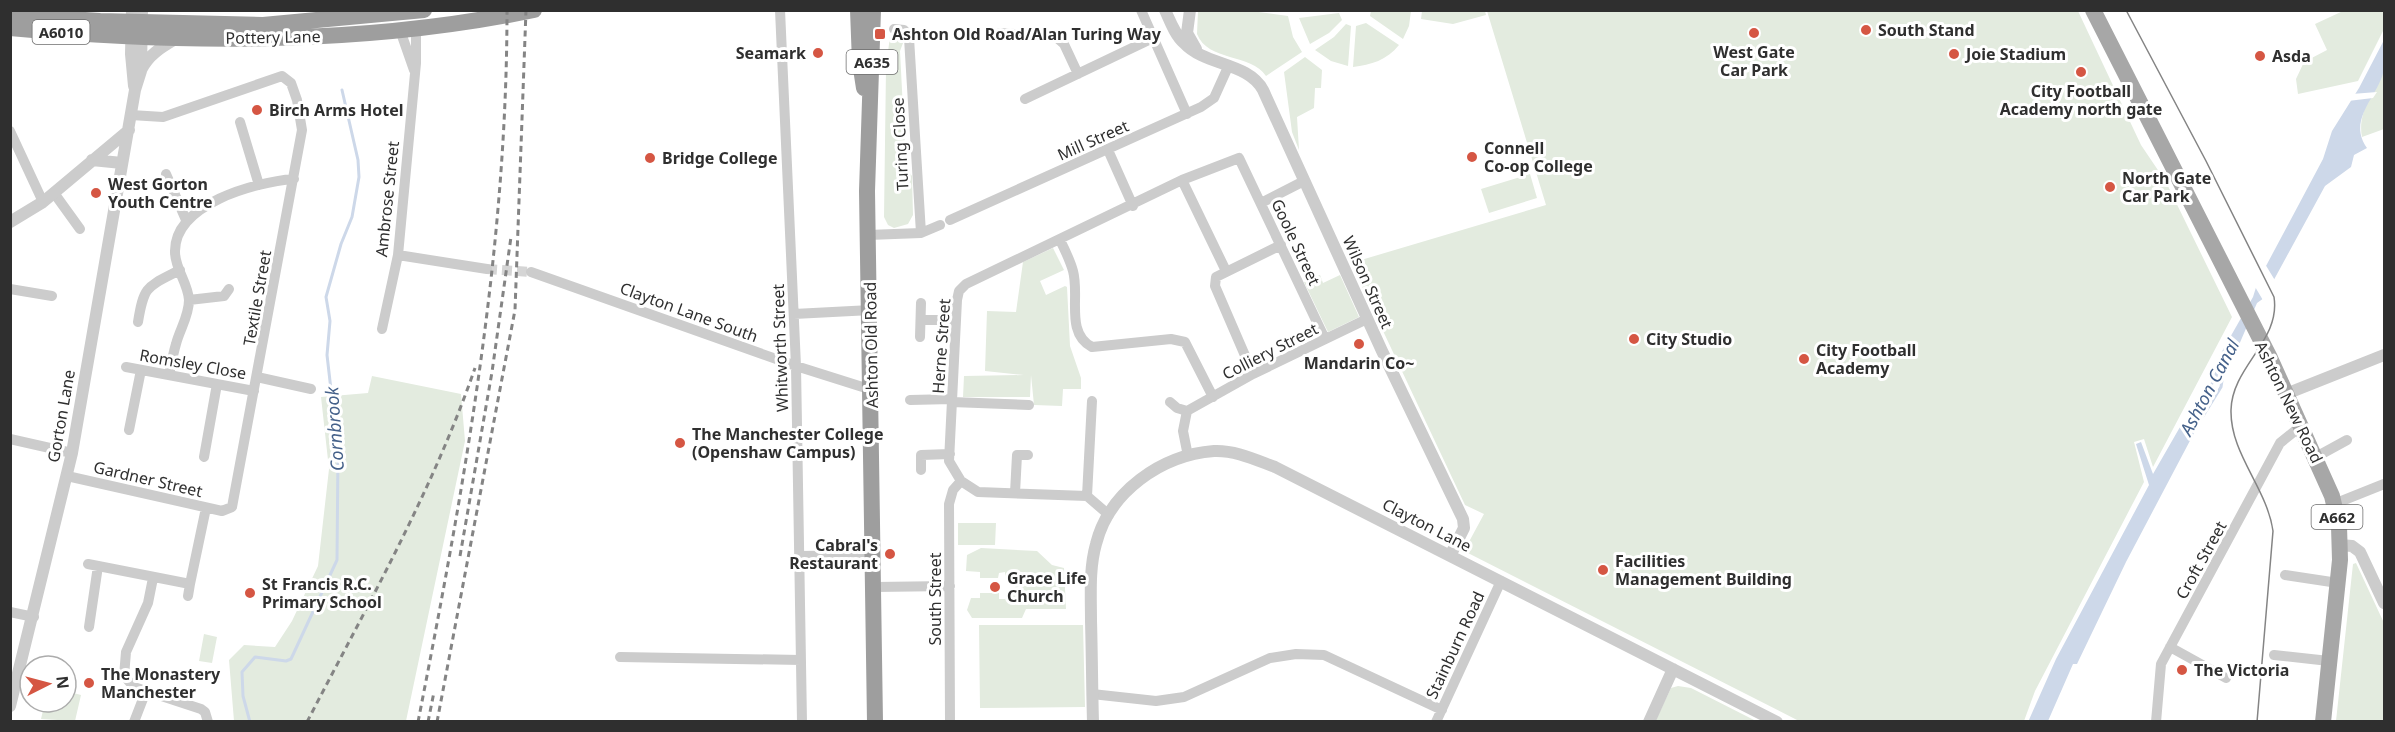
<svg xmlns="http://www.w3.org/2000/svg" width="2395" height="732" font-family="'Noto Sans',sans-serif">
<rect width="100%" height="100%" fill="#fff"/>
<path fill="#e3ebdf" d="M1251 11 1288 16 1293 37 1302 52 1266 76C1251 53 1208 62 1197 34L1198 11Z
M1371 11H1411L1409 26 1403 39 1370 16Z
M1422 11H1485L1486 15 1453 24 1421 19Z
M1487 11H2078L2141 145 2166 182 2232 317 2153 467 2144 439 2134 442 2144 482 2035 691 2024 721H1799L1464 551 1484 514 1465 505 1351 263 1546 205Z
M2343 11H2384V29L2358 81 2298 94 2296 79 2304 62 2327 50 2315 24Z
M1339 13 1342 20 1329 33 1310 44 1299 18Z
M1366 23 1399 45C1387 60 1371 65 1353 67L1356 26Z
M1346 24 1351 26 1348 66 1331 61 1315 50 1334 37Z
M890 36H899L903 43 900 51 906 168 912 176 913 215 908 224 894 228 888 225 884 217 886 68Z
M1305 57 1322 70 1321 88H1315L1314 108 1297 117 1299 150 1292 132 1284 72Z
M2384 70V129L2362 137C2357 113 2374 91 2384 70Z
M1530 174 1537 198 1489 213 1481 189Z
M1053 248 1064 270 1040 281 1046 295 1065 286 1067 287 1070 346 1081 378V389H1063L1062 406 1034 405 1031 375 1030 397H963L964 376 1024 375 985 371 987 311 1016 312 1023 262Z
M1320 275 1323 283 1340 275 1359 317 1328 332 1304 282Z
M372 376 461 394 465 441 406 721H234L229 660 244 645 275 647 292 621 318 566 329 469 321 397 368 393Z
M996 523 995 545H958V523Z
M981 548 1037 551 1052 565 1064 568 1066 609H1026L1022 618H972L967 610 971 598H980V593H999V599H1005L1009 592H1013V580L1005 577V572L999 573 998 578H980V572L966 571 967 555Z
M2356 563 2384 623V721H2336L2353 564Z
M979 625H1083L1085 707 980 708Z
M204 634 217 637 212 663 199 661Z
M1678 686 1691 688 1756 721 1655 722 1671 688Z
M66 691 81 695 75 721 41 719 45 702H66Z"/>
<path fill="#cdd8e9" d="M2384 40C2384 49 2386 60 2384 69 2380 95 2346 119 2367 148L2354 155 2351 167 2325 186 2264 298 2257 303 2229 368 2215 381 2195 417 2196 419 2203 416 2126 562 2077 664H2073L2048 721 2028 722 2056 659 2149 485 2136 444 2141 442 2153 474 2180 427 2190 419 2213 379 2220 355 2253 297 2258 281 2323 159 2332 131 2359 88Z"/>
<path fill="#fff" d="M2377 92 2373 98 2348 101 2352 94Z
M2265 264 2276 282 2264 302 2254 285Z"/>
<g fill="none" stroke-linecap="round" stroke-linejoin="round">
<path stroke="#cdd8e9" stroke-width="3" d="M2203 416 2221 387 2223 374
M250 722 243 696 242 672 255 657 286 661 291 659 337 560 338 453 332 432 334 416 327 355 330 321 326 297 341 244 352 217 359 177 358 160 342 90"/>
<path stroke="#d5d5d5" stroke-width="10" stroke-dasharray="10 5" stroke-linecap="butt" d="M487 269 531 272"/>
<path stroke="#ccc" stroke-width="10" d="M780 10 796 366 802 722
M1141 10 1187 114
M894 29 904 30 909 38 921 233
M400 30 414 70
M1000 33 1056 37 1064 44 1078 74
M1025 99 1153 38
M240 122 259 185
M10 131 43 202
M1108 150 1133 206
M166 174 186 220
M1182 180 1226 271
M54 193 80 229
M1261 203 1304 181
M950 220 1201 107 1214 98 1228 67
M868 235 921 233 940 225
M1060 240C1065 250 1070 260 1073 271 1080 296 1065 333 1092 347L1171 339 1185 342 1213 397
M398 255 487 269
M531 272 796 366 872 390
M10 289 52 296
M189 300 224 296 229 289
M794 314 871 310
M921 320H956
M138 322C144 285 147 287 180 270
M382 329 398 255 416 63V28
M920 337 921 303
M126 367 254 391
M1253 374 1215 286 1216 277 1281 245
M169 375C171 365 173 354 176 344 180 329 189 316 189 300 188 283 175 269 175 252 174 204 255 182 294 179
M257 377 311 389
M910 400 952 399
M952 402 1029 405
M1170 402 1177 408 1187 411
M129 430 141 370
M10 439 72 453
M1188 456 1183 431 1187 411 1253 374 1367 319
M204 457 217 384
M2316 457 2347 440
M921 470V455L950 454
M67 476 222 511 232 507 302 130 297 100 291 83 282 76 163 117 131 115
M1015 493 1017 455H1028
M1087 496 1092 401
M2334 504 2384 484
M1109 515 1087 496 978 492 961 481 949 461 957 300 959 291 966 284 1182 180 1239 158 1325 339
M800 556 874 555
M88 564 190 584 206 508
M2285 575 2338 583
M153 578 148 603 126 652 124 676 134 687 201 709 205 712 208 722
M875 587 950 586
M188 596 190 584
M10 612 34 617
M89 627 98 566
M2170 647 2226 678
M2274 655 2329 661
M620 657 801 660
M1092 694 1156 701 1184 697 1270 658 1296 654 1324 655 1442 710
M134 722 146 691
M950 722 949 504 953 490 961 481
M1436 722 1501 581
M2156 722 2161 664 2280 443 2301 426"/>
<path stroke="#ccc" stroke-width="12" d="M132 10 131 54 134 86
M1165 10C1170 21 1175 35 1184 43 1205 66 1248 62 1263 90L1382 351 1463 519 1464 528 1450 556
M1190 10 1187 33 1196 49
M141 70C149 54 162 47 177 38
M92 160 122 163
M10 222 43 202 129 130
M2286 394 2384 355
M2340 545 2352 546 2360 552 2384 603
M10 706 72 453 135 90 141 71 142 10
M1093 722C1092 688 1092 655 1091 621 1091 595 1089 569 1096 544 1109 492 1161 455 1214 451 1235 450 1256 460 1275 467L1777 722
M1649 722 1673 669"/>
<path stroke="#a7a7a7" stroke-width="16" d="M2093 10 2270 358 2332 496 2339 526 2340 560 2323 722"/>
<path stroke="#9e9e9e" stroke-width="16" d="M858 10 860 62 864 88
M873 10 867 191 875 722
M10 15 100 21 263 25 424 10
M10 28C184 44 363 45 534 10"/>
<path stroke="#848484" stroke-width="1.5" d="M2126 10 2206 161 2274 297C2281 341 2232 366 2231 410 2230 454 2267 488 2273 531L2257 722"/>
<path stroke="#848484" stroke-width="3" stroke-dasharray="6 4.5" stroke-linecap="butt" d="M460 556 492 372 511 237
M307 722C367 606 432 492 475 368
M418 722C464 487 507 251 507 10
M428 722 434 692
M437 722 515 310 526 10"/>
</g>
<g fill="#d55643" stroke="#fff" stroke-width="2">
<circle cx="1866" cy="30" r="6"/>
<circle cx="1754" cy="33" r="6"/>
<rect x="874" y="28" width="12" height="12" rx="3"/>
<circle cx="818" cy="53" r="6"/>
<circle cx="1954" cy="54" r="6"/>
<circle cx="2260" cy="56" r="6"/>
<circle cx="2081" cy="72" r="6"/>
<circle cx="257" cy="110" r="6"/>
<circle cx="1472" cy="157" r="6"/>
<circle cx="650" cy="158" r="6"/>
<circle cx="2110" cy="187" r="6"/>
<circle cx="96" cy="193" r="6"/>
<circle cx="1634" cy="339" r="6"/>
<circle cx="1359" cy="344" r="6"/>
<circle cx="1804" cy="359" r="6"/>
<circle cx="680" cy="443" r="6"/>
<circle cx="890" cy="554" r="6"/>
<circle cx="1603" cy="570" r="6"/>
<circle cx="995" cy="587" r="6"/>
<circle cx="250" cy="593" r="6"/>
<circle cx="2182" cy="670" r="6"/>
<circle cx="89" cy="683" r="6"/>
</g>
<g text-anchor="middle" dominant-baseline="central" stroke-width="6" stroke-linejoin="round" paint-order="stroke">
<g fill="#fff" stroke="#6d6d6d" stroke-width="1.5">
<rect x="32.5" y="20" width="57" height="24" rx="4.5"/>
<rect x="846.5" y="50" width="51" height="24" rx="4.5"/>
<rect x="2311.5" y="505" width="51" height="24" rx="4.5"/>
</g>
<g font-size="15" font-weight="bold" fill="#2f2f2f">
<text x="61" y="32">A6010</text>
<text x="872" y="62">A635</text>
<text x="2337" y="517">A662</text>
</g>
<g font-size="16" font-weight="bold" fill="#2f2f2f" stroke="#fff" text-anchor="start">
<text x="1878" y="30">South Stand</text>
<text x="892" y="34">Ashton Old Road/Alan Turing Way</text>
<text x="1754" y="52" text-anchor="middle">West Gate<tspan x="1754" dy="18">Car Park</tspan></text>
<text x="806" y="53" text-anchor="end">Seamark</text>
<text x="1966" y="54">Joie Stadium</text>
<text x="2272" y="56">Asda</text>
<text x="2081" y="91" text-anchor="middle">City Football<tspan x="2081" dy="18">Academy north gate</tspan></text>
<text x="269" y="110">Birch Arms Hotel</text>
<text x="1484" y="148">Connell<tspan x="1484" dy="18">Co-op College</tspan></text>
<text x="662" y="158">Bridge College</text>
<text x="2122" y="178">North Gate<tspan x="2122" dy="18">Car Park</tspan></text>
<text x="108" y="184">West Gorton<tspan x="108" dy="18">Youth Centre</tspan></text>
<text x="1646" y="339">City Studio</text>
<text x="1816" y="350">City Football<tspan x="1816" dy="18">Academy</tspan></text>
<text x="1359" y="363" text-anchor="middle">Mandarin Co~</text>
<text x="692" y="434">The Manchester College<tspan x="692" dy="18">(Openshaw Campus)</tspan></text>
<text x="878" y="545" text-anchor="end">Cabral's<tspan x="878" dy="18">Restaurant</tspan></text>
<text x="1615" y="561">Facilities<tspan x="1615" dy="18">Management Building</tspan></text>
<text x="1007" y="578">Grace Life<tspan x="1007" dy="18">Church</tspan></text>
<text x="262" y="584">St Francis R.C.<tspan x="262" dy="18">Primary School</tspan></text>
<text x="2194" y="670">The Victoria</text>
<text x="101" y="674">The Monastery<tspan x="101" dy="18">Manchester</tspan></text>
</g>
<g font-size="16" fill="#2f2f2f" stroke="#fff">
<text transform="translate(273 37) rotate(-1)">Pottery Lane</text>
<text transform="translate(1093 140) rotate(-24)">Mill Street</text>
<text transform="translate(900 144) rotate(-93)">Turing Close</text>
<text transform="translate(387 199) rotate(-84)">Ambrose Street</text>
<text transform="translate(1296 242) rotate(65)">Goole Street</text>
<text transform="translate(1368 282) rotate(66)">Wilson Street</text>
<text transform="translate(257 298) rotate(-80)">Textile Street</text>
<text transform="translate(689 312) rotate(20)">Clayton Lane South</text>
<text transform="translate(871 345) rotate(-91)">Ashton Old Road</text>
<text transform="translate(941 346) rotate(-86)">Herne Street</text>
<text transform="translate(780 348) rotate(-92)">Whitworth Street</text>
<text transform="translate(1270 351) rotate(-27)">Colliery Street</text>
<text transform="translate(193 364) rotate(10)">Romsley Close</text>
<text transform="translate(2289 402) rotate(64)">Ashton New Road</text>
<text transform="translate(61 416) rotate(-80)">Gorton Lane</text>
<text transform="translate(148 479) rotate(13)">Gardner Street</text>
<text transform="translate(1427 525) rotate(27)">Clayton Lane</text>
<text transform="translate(2201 560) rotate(-61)">Croft Street</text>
<text transform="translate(935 599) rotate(-90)">South Street</text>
<text transform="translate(1455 645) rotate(-65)">Stainburn Road</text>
</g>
<g font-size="18" font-style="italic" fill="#45618a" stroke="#fff">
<text transform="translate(2209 387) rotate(-62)">Ashton Canal</text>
<text transform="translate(334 429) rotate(-94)">Cornbrook</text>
</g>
</g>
<rect width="2395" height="732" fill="none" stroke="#2f2f2f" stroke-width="24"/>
<g transform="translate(48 684) rotate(84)"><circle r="28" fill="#ffffff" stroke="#acacac" stroke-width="1.5"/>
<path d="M0-4.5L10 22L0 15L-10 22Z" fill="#d55643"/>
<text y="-9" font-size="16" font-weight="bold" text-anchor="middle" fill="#2f2f2f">N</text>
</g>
</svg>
